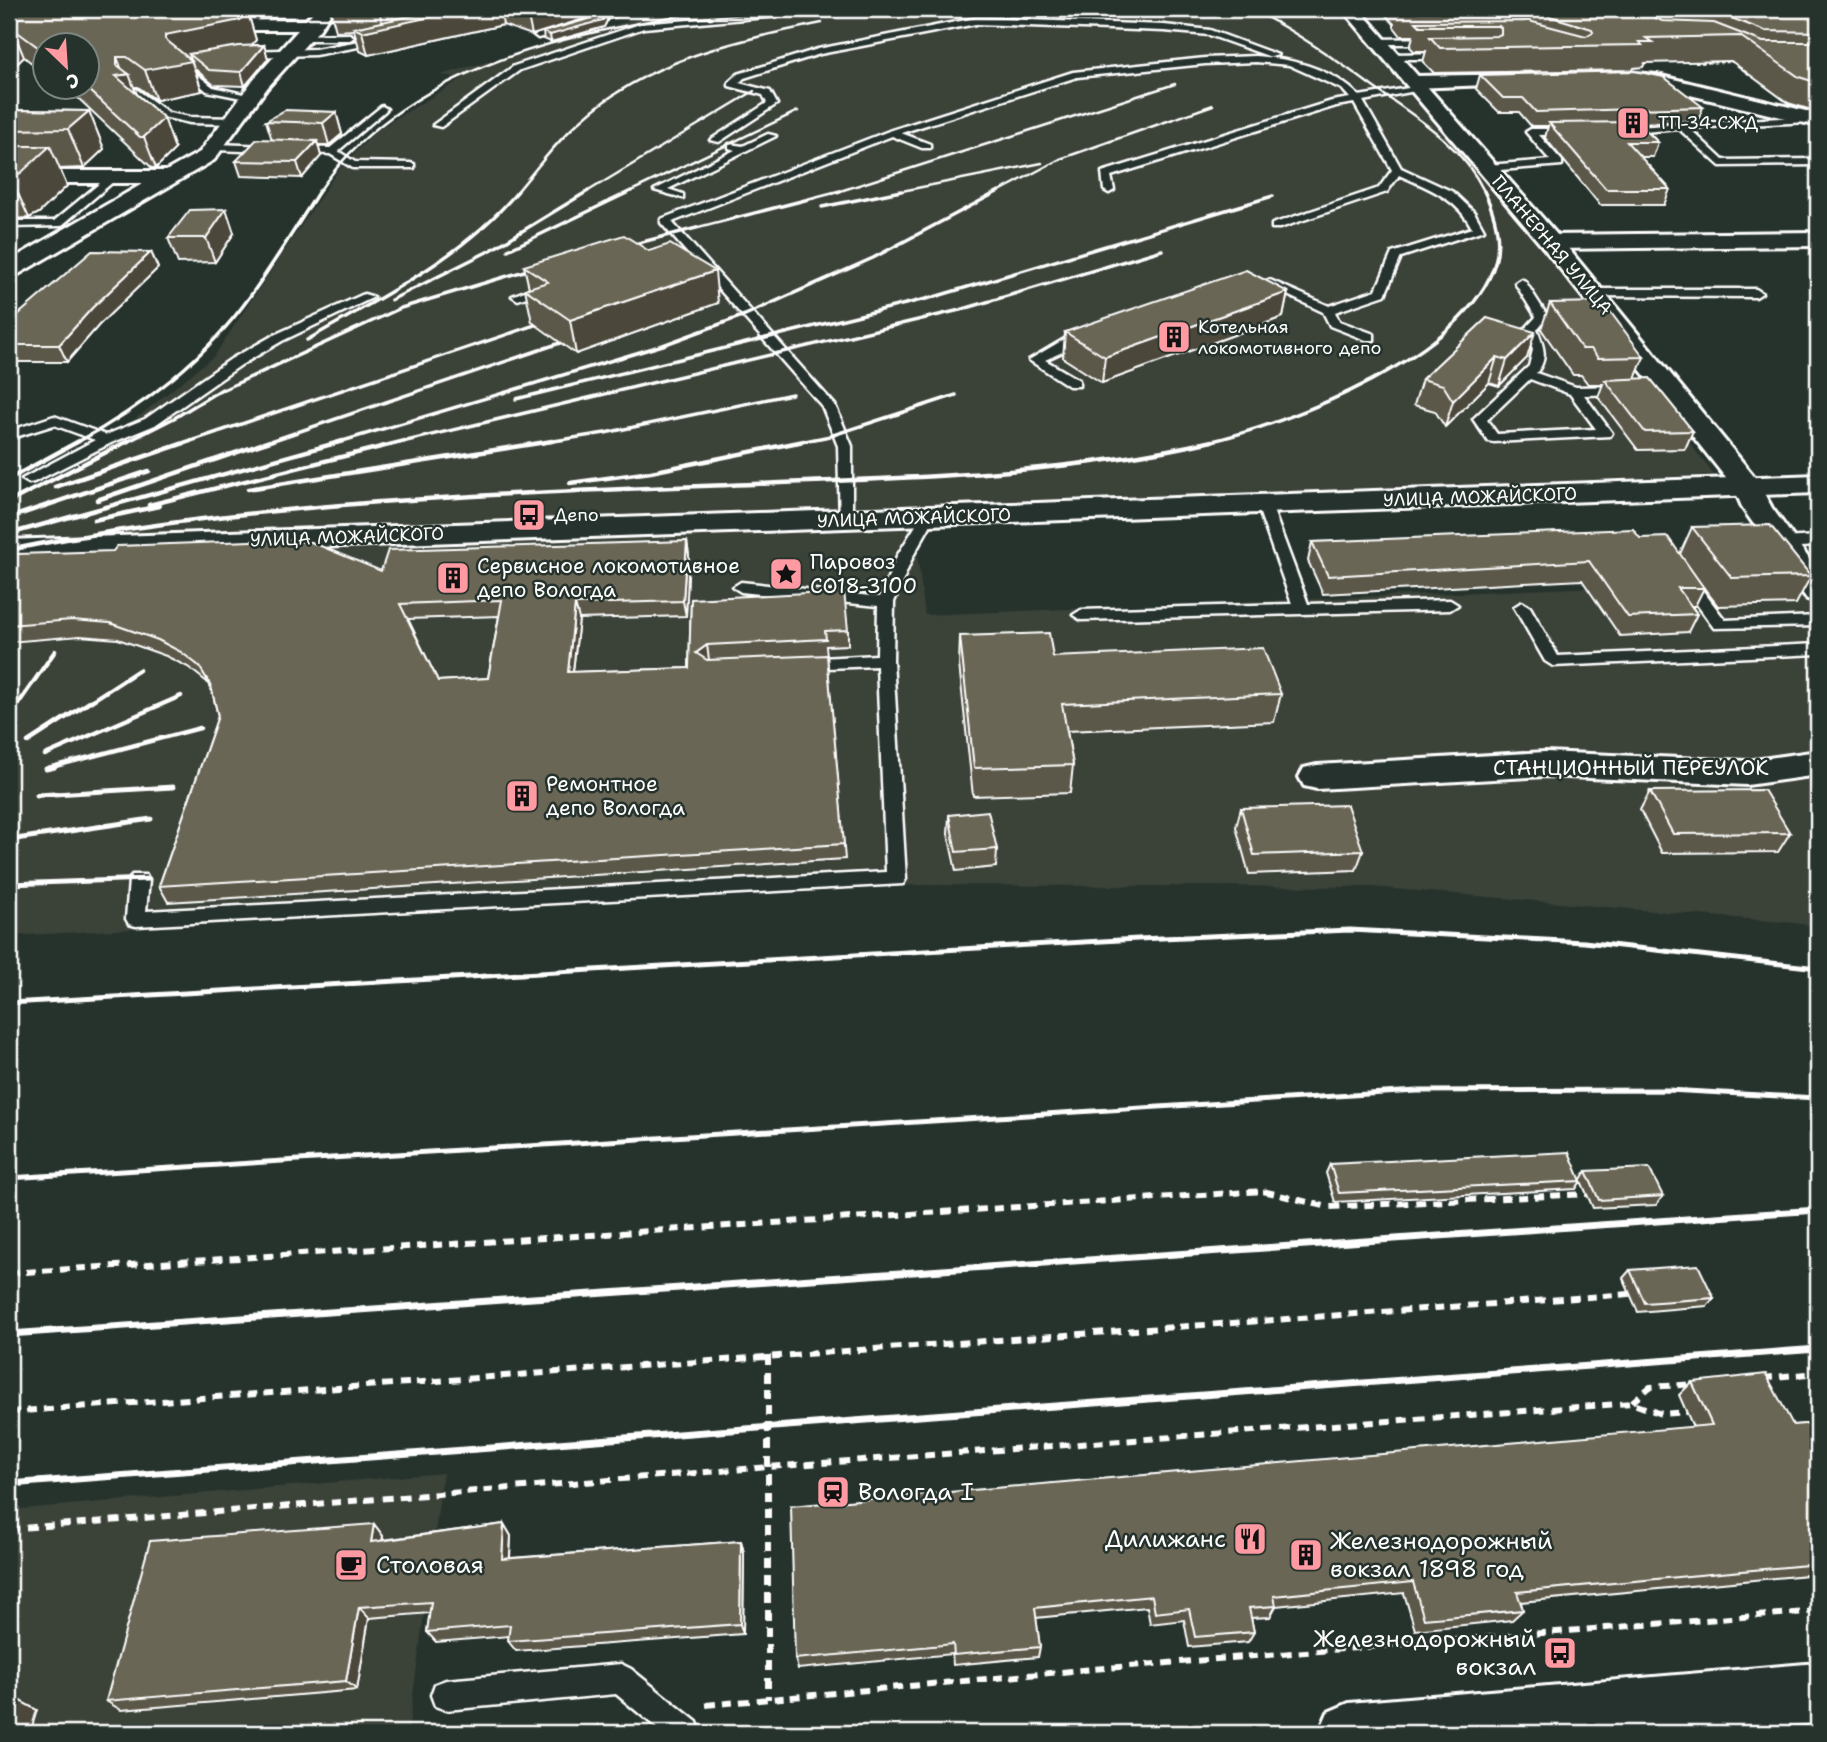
<svg xmlns="http://www.w3.org/2000/svg" width="1827" height="1742" font-family="'Shantell Sans',sans-serif">
<rect width="100%" height="100%" fill="#26332d"/>
<filter id="ink" filterUnits="userSpaceOnUse"><feTurbulence type="fractalNoise" baseFrequency=".0143" numOctaves="2"/><feDisplacementMap in="SourceGraphic" scale="14" xChannelSelector="R" yChannelSelector="G"/><feConvolveMatrix kernelMatrix="1 2 1 2 8 2 1 2 1" color-interpolation-filters="sRGB"/></filter>
<g filter="url(#ink)">
<path fill="#3b4239" d="M670 9H1337L1441 123 1535 240 1714 475 911 507 925 615 1818 578V927L1795 923 1371 887 916 885 9 936V505L73 469 214 356 339 169 377 130 463 78 441 75Z
M443 1473 408 1733H9V1510Z"/>
<g fill="none" stroke-linecap="round" stroke-linejoin="round">
<defs>
<path id="service" d="M261 9H270L251 27H245V23Z
M626 9H639L538 38 534 35Z
M825 9H857L644 28 520 70 441 127 433 125 514 66 640 24Z
M976 18 1164 25 1210 30 1278 55 1271 57 1209 35 1164 31 976 24 820 54 744 78 739 83 770 91 777 104 719 142 710 140 767 103 763 95 729 86V82L738 74 818 49Z
M302 35 350 34 354 37 350 40H299Z
M382 37 385 42 315 55 242 57 238 54 242 51 315 49Z
M1379 39 1437 38 1441 41 1437 44H1376Z
M1393 54 1451 53 1455 56 1451 59H1390L1389 57Z
M1256 56C1293 59 1333 69 1359 96L1421 86 1426 89 1363 101 1401 168 1453 192 1474 212 1484 230 1401 257 1385 295 1335 312 1339 321 1374 334V340H1366L1330 326 1323 312 1260 282 1270 280 1329 306 1376 290 1392 253 1472 228C1457 198 1428 188 1399 175L1387 192 1280 228H1272V224L1379 188 1392 170 1354 103 1336 106 1111 176 1114 190 1109 193 1104 190 1102 172 1332 101 1350 98 1342 89 1289 65 1256 62 1205 64 1077 77 901 133 930 144V148H922L892 136 672 222 835 405 852 446V520L845 524 840 523 838 446 822 406 661 223V219L889 131 1073 72 1205 58Z
M182 63 213 87 256 97 251 100 207 91 179 68 178 66Z
M130 89H136L169 113 190 117 235 118 240 121 235 124 190 123 163 117 130 93Z
M382 106 387 109 385 111 338 151 355 162 410 163 414 164V168H353L330 154 215 150 210 147 215 144 330 148Z
M1811 116 1818 120V128L1809 122 1689 128 1723 160 1818 159V165L1720 166 1679 129 1620 134 1615 131 1620 128Z
M1572 129 1575 130V134L1539 135 1562 161V165L1488 171 1483 168 1488 165 1550 160 1526 132 1531 129Z
M768 134 776 136 668 189 683 194V198L654 190 735 150 729 148V144L743 146Z
M111 174 120 176 61 226 9 227V221H54Z
M1521 279 1525 281 1548 317 1537 329C1543 345 1549 359 1536 373L1576 387 1627 386 1634 390 1627 394 1584 395 1612 433 1610 436 1493 442 1488 441 1473 419 1529 366 1533 350 1525 329 1536 317 1515 283ZM1530 379 1570 394 1596 429 1497 434 1487 420Z
M550 281 556 285 554 287 518 300 512 296Z
M1592 289H1756L1762 293 1756 297 1588 296V290Z
M364 294 374 297 282 341 241 365 155 425 111 443 34 482 29 483 22 479 95 440 54 425 9 439V431L54 416 106 435 145 419 231 359 274 335Z
M1085 327 1091 331 1073 347 1045 360 1079 380V386H1069L1029 360Z
M1264 501 1271 505 1308 604 1450 600 1458 605 1450 610 1081 620 1073 615 1081 610 1292 604 1257 505Z
M928 513 935 517 913 556 894 602 893 660 906 879 903 884 136 926 129 924 126 919 129 880 132 875H146L149 880 146 911 886 872 877 666 802 669 794 664 802 659 877 655 878 606 741 592 733 587 741 582 880 597 897 556 923 514Z
M1818 536V546L1782 548 1774 543 1782 538Z
M1686 573 1691 575 1725 620 1818 616V626L1714 628 1678 578Z
M1522 602 1530 607 1558 656 1818 644V654L1553 666 1545 661 1514 607Z
M621 1664 631 1669 697 1722 701 1733H663L616 1694 446 1710 435 1706 431 1695 435 1684 446 1680Z"/>
<path id="minor" d="M316 9H333L320 29 267 88 214 160 17 275 9 277V261L144 183H9V171H166L200 152 253 80 298 30H200L194 29 192 25 194 21 306 20Z
M1626 72 1657 75 1818 114V126L1657 87 1620 81 1617 77Z
M1531 74 1537 75 1540 79 1537 83 1415 88 1406 82 1415 76Z
M1818 232V246L1551 249 1543 247 1540 242 1543 237 1551 235Z
M1747 477 1757 480 1772 508 1818 571V601L1807 599 1743 509 1733 486 1737 480Z
M1818 751V775L1747 785 1545 776 1317 789 1304 786 1299 777 1304 768 1317 765 1545 752 1747 761Z
M1818 1663V1723L1696 1733H1319L1328 1712 1349 1703Z"/>
<path id="tertiary" d="M1342 9H1359L1559 237 1757 480 1761 486 1757 492 1747 495 1737 492 1543 247Z"/>
<path id="secondary" d="M1818 475V493L9 558V540Z"/>
</defs>
<use href="#service" stroke="#fff" stroke-width="5"/>
<use href="#minor" stroke="#fff" stroke-width="6"/>
<use href="#tertiary" stroke="#fff" stroke-width="6"/>
<use href="#secondary" stroke="#fff" stroke-width="6"/>
<path stroke="#fff" stroke-width="2" stroke-dasharray="3.5 2.5" stroke-linecap="butt" d="M1695 63 1735 62"/>
<path stroke="#fff" stroke-width="4.5" stroke-dasharray="8 5" stroke-linecap="butt" d="M1250 1192H1266"/>
<path stroke="#fff" stroke-width="6" stroke-dasharray="10 7" stroke-linecap="butt" d="M9 1273 1263 1191 1328 1207 1587 1194
M768 1355V1699
M1763 1378 1818 1373
M1632 1402 1650 1387 1695 1384
M9 1412 1630 1294
M9 1529 769 1467 1631 1403 1662 1414 1687 1412
M706 1705 1093 1669 1818 1611"/>
<use href="#service" fill="#26332d" fill-rule="evenodd"/>
<use href="#minor" fill="#26332d" fill-rule="evenodd"/>
<use href="#tertiary" fill="#26332d" fill-rule="evenodd"/>
<use href="#secondary" fill="#26332d" fill-rule="evenodd"/>
<path stroke="#fff" stroke-width="2.5" d="M1251 9C1295 31 1334 58 1373 87 1417 118 1461 143 1485 193
M318 193C403 64 577 32 718 9
M516 193C537 168 556 142 580 121 647 60 736 40 822 23
M585 193 754 91
M627 193 798 111
M834 193 1175 84
M892 193 1042 163
M996 193 1060 159 1213 105"/>
<path stroke="#fff" stroke-width="3.5" d="M822 207 901 191
M619 248 840 191
M508 250 631 191
M391 300 491 250 588 191
M307 340C381 297 462 258 518 191
M216 393 401 308 544 265
M516 399 934 297 1273 196
M76 443C143 407 207 357 251 295 275 261 297 226 319 191
M125 443 176 417 222 389
M185 443 535 325
M265 443 560 343
M336 443 663 345 745 315 873 258 999 191
M398 443 960 310 1162 250
M541 443 605 433 792 394
M795 443 830 436 956 395
M1204 443C1289 424 1468 355 1495 263 1502 239 1495 214 1484 191"/>
<path stroke="#fff" stroke-width="4.5" d="M9 479 79 441
M570 483 651 472 804 441
M55 487 190 441
M248 489 552 441
M97 500 270 441
M9 502 128 441
M149 505 405 441
M9 518 149 471
M94 520 159 506
M9 534 343 441
M9 550C245 502 489 494 729 485 891 478 1053 477 1212 441
M9 717 55 651
M28 742 139 670
M45 755 181 696
M48 768 200 728"/>
<path stroke="#fff" stroke-width="5" d="M46 769 55 767
M37 795 173 787
M9 840 151 819
M9 884 149 879
M9 1003 1138 939 1350 930 1584 942 1818 968
M9 1178 1417 1091 1668 1090 1818 1098"/>
<path stroke="#fff" stroke-width="7" d="M9 1334 1818 1210
M9 1484 1818 1349"/>
</g>
<path fill="#5c5848" stroke="#fff" stroke-width="2" fill-rule="evenodd" d="M9 9H252L248 13 256 40 251 45H264L268 59 245 86 214 85 195 69 202 91 156 100 138 87H134L137 94 164 118 175 149 156 168H152L78 98 64 88H88L46 46V74L24 57 17 64H9Z
M330 9H438V10L443 9H612V10L532 35 503 25 368 55 360 51 354 30 336 31Z
M1380 9H1818V112L1788 103 1731 61 1645 63 1643 67 1634 68 1633 70 1434 73 1423 62 1426 51H1414L1410 47 1413 36H1401L1394 27V24Z
M606 14 607 21 604 27 551 42 544 39 543 32Z
M1480 75 1703 107 1698 121 1639 123 1658 142 1653 157H1640L1670 189 1664 205H1600L1545 138 1548 126H1531L1519 112H1499L1476 89Z
M9 110 89 111 104 149 84 168 60 169 67 186 39 213 29 218 11 219 16 229 9 236Z
M336 112 342 134 329 145H318L321 156 302 178 241 176 236 161 272 140 266 121Z
M226 209 234 233 215 262 178 263 168 238Z
M649 251 718 303 576 354 532 322 525 289 529 288 524 266Z
M151 252 158 268 99 325 67 362H9V325Z
M1288 292 1283 317 1102 383 1063 358 1065 332Z
M1550 303 1644 357 1635 379 1693 431 1685 449 1638 450 1598 397 1603 384H1588L1581 375H1573L1541 329Z
M1487 318 1527 358 1499 386 1489 383 1445 427 1435 411 1414 405 1422 379Z
M1692 527 1811 576 1796 604 1718 606 1704 588 1695 606H1692L1697 614 1688 632 1620 636 1582 580 1323 594 1308 561 1312 542 1640 538 1680 554Z
M687 541 689 556 686 616 579 619 573 672 689 668 691 599 848 630V645L826 646 845 859 168 902 159 886 218 716 212 691 207 682 188 667 166 656 118 639 80 636 9 642V556L381 571ZM499 616 488 678 438 681 408 619Z
M960 636 1053 657 1281 694 1274 722 1067 731 1073 765 1070 793 973 796 959 664Z
M1650 791 1790 833 1778 852 1662 853 1640 810Z
M1241 808 1363 851 1356 870 1249 874 1236 827Z
M949 815 997 849 996 867 956 871 948 834Z
M1330 1164 1581 1179 1586 1171 1663 1196 1656 1205 1593 1208 1581 1181 1576 1189 1335 1202 1326 1173Z
M1630 1270 1714 1298 1707 1306 1638 1312 1623 1278Z
M1692 1382 1793 1425 1818 1423V1574L1521 1602 1523 1610 1512 1620 1415 1630 1404 1593 1276 1606 1270 1617 1251 1618 1254 1632 1248 1642 1189 1647 1184 1620 1150 1624 1147 1607 1036 1618 1040 1647 1038 1657 953 1665 952 1654 798 1669 795 1659 1693 1427 1679 1395Z
M374 1524 383 1536 382 1540 504 1524 511 1536 510 1558 741 1541 744 1553 743 1634 516 1651 508 1641 509 1636 436 1642 427 1632 430 1613 369 1618 357 1690 121 1710 106 1701Z"/>
<path fill="#4b473b" stroke="#fff" stroke-width="2" fill-rule="evenodd" d="M212 9H218L223 23 242 17 240 9H252L248 13 256 40 249 48 189 54 202 91 156 100 145 70 165 39V35L209 12Z
M379 9H438L439 15 467 9H500L503 25 368 55 362 32 383 27ZM393 19 394 25 386 26Z
M537 9H612V10L532 35 527 12Z
M606 14 607 21 604 27 551 42 550 35Z
M12 28 24 57 17 64 9 45V31Z
M264 45 268 59 245 86 241 72Z
M117 57 124 75 129 74 140 104 116 76Z
M89 111 104 149 84 168 68 129Z
M336 112 342 134 329 145 323 123Z
M164 118 175 149 156 168 144 137Z
M317 141 321 156 302 178 297 162Z
M50 146 67 186 39 213 29 218 11 178Z
M226 209 234 233 215 262 206 238Z
M9 214 16 229 9 236Z
M151 252 158 268 99 325 67 362 59 345 92 308Z
M715 271 718 303 576 354 570 320Z
M1288 292 1283 317 1102 383 1105 357Z
M1535 332 1527 358 1499 386 1507 360Z
M1497 357 1489 383 1445 427 1453 401Z
M687 541 689 556 686 616 683 601Z
M575 604 579 619 571 688 568 672Z
M707 645 709 660 699 669 696 653Z
M374 1524 383 1536 380 1553 371 1542Z
M504 1524 511 1536 509 1570 502 1559Z
M741 1541 744 1553 743 1634 740 1624Z
M359 1607 369 1618 357 1690 346 1681Z
M9 1695 37 1710 30 1733H9Z
M599 1726 604 1733H599Z"/>
<path fill="#6b6654" stroke="#fff" stroke-width="2" fill-rule="evenodd" d="M9 9H212L209 12 247 11 240 20 165 35V39L192 61 145 70 127 57H117V65L129 74 116 76 164 118 144 137H140L87 88 88 46H46V53L12 28 9 31Z
M443 9H467L362 32 354 28Z
M519 9H537L527 12Z
M1404 9H1514L1516 11 1407 12Z
M1531 9H1641L1649 15 1662 21 1714 23 1763 42H1818V83L1799 77 1740 36 1646 38 1652 42H1639L1642 45 1440 48 1430 37 1496 36 1501 34V28L1499 26H1420L1416 22 1529 21 1586 36 1593 32 1592 29 1533 11Z
M1662 9H1755L1764 14 1818 13V32L1765 31 1716 12 1664 10Z
M606 14 603 20 550 35 543 32Z
M264 45 241 72 209 70 189 54 239 46Z
M1634 71 1664 77 1703 107 1536 112 1523 98H1503L1480 75Z
M9 110 89 111 68 129 9 130Z
M285 110 336 112 323 123 266 121Z
M1637 122 1658 142H1627L1670 189H1606L1549 123Z
M257 139 317 141 297 162 236 161Z
M9 146H50L21 173 9 178Z
M226 209 206 238H168L190 210Z
M624 235 649 251 670 244 715 271 570 320 525 289 548 282 524 266Z
M92 251 151 252 92 308 59 345H9V325L20 313Z
M1246 270 1288 292 1105 357 1065 332Z
M1603 302 1644 357 1598 358 1591 349H1582L1550 303Z
M1487 318 1535 332 1507 360 1497 357 1453 401 1443 385 1422 379Z
M1650 378 1693 431 1645 432 1605 380Z
M1770 525 1811 576 1732 578 1692 527Z
M1633 529 1640 538 1668 537 1704 588H1678L1697 614 1628 617 1589 561 1328 576 1312 542Z
M279 540 311 542 381 571 388 550 687 541 683 601 575 604 568 672 689 668 691 599 844 591 848 630 825 631 826 639 707 645 696 653 707 660 827 655 844 844 159 886 218 716 211 686 199 666 181 652 158 640 110 623 72 620 9 625V556L17 554 113 551 117 546ZM502 600 488 678 438 681 400 604Z
M1049 633 1053 657 1263 648 1281 694 1062 704 1073 765 974 768 960 636Z
M1764 790 1790 833 1673 834 1650 791Z
M1347 805 1363 851 1254 855 1241 808Z
M988 811 997 849 956 852 949 815Z
M1569 1152 1581 1181 1339 1193 1330 1164Z
M1649 1168 1663 1196 1599 1200 1586 1171Z
M1698 1265 1714 1298 1645 1303 1630 1270Z
M1766 1374 1793 1425 1818 1423V1564L1517 1592 1523 1610 1424 1619 1413 1582 1274 1596 1276 1606 1249 1608 1254 1632 1195 1637 1189 1609 1155 1613 1152 1596 1035 1608 1040 1647 954 1655 953 1644 795 1659 791 1506 1712 1425 1692 1382Z
M374 1524 371 1542 504 1524 502 1559 741 1541 740 1624 508 1641 510 1625 427 1632 431 1602 359 1607 346 1681 106 1701 150 1541Z
M599 1726V1733H532Z"/>
</g>
<defs>
<symbol id="building-square" viewBox="-11 -11 22 22"><rect x="-9" y="-9" width="18" height="18" rx="4" fill="#ff9aa2" stroke="#26332d"/><path d="M-4-6H4V6H1V3H-1V6H-4ZM-2.5-4.3h1.7v1.8h-1.7ZM.8-4.3h1.7v1.8H.8ZM-2.5-1h1.7V.8h-1.7ZM.8-1h1.7V.8H.8Z" fill="#111"/></symbol>
<symbol id="bus-square" viewBox="-11 -11 22 22"><rect x="-9" y="-9" width="18" height="18" rx="4" fill="#ff9aa2" stroke="#26332d"/><path d="M-5-6H5V4H4V6H2V4H-2V6H-4V4H-5ZM-3.5-4V0h7V-4ZM-3.5 1.2v1.5H-2V1.2ZM2 1.2v1.5H3.5V1.2Z" fill="#111"/></symbol>
<symbol id="sight-square" viewBox="-11 -11 22 22"><rect x="-9" y="-9" width="18" height="18" rx="4" fill="#ff9aa2" stroke="#26332d"/><path d="M0-6L1.8-2.2L6-1.7L2.9 1.2L3.7 5.4L0 3.3L-3.7 5.4L-2.9 1.2L-6-1.7L-1.8-2.2Z" fill="#111"/></symbol>
<symbol id="station-square" viewBox="-11 -11 22 22"><rect x="-9" y="-9" width="18" height="18" rx="4" fill="#ff9aa2" stroke="#26332d"/><path d="M-3-6H3Q5-6 5-4V2Q5 4 3 4L4.5 6H3L1.5 4h-3L-3 6H-4.5L-3 4Q-5 4-5 2V-4Q-5-6-3-6ZM-3.5-4v3h7v-3ZM-3.5 1v1.5H-2V1ZM2 1v1.5H3.5V1Z" fill="#111"/></symbol>
<symbol id="restaurant-square" viewBox="-11 -11 22 22"><rect x="-9" y="-9" width="18" height="18" rx="4" fill="#ff9aa2" stroke="#26332d"/><path d="M-5-6h1v4h1v-4h1v4h1v-4h1v5L-1.5 .5V6h-2V.5L-5-1ZM5-6V6H3V1.5H1.5Q1.5-4 5-6Z" fill="#111"/></symbol>
<symbol id="cafe-square" viewBox="-11 -11 22 22"><rect x="-9" y="-9" width="18" height="18" rx="4" fill="#ff9aa2" stroke="#26332d"/><path d="M-5.5-4.5H6V0H3Q3 3.5 0 3.5H-2.5Q-5.5 3.5-5.5 0ZM3-3.2v2h1.7v-2ZM-6 4.5H4V6H-6Z" fill="#111"/></symbol>
</defs>
<g fill-rule="evenodd">
<use href="#building-square" x="1614" y="104" width="38" height="38"/>
<use href="#building-square" x="1155" y="318" width="38" height="38"/>
<use href="#bus-square" x="510" y="496" width="38" height="38"/>
<use href="#sight-square" x="767" y="555" width="38" height="38"/>
<use href="#building-square" x="434" y="559" width="38" height="38"/>
<use href="#building-square" x="503" y="777" width="38" height="38"/>
<use href="#station-square" x="814" y="1473" width="38" height="38"/>
<use href="#restaurant-square" x="1231" y="1520" width="38" height="38"/>
<use href="#building-square" x="1287" y="1536" width="38" height="38"/>
<use href="#cafe-square" x="332" y="1546" width="38" height="38"/>
<use href="#bus-square" x="1541" y="1634" width="38" height="38"/>
</g>
<g text-anchor="middle" dominant-baseline="central" stroke-width="5" stroke-linejoin="round" paint-order="stroke">
<g font-size="18" fill="#fff" stroke="#26332d" text-anchor="start">
<text x="1658" y="123">ТП-34 СЖД</text>
<text x="1198" y="327">Котельная<tspan x="1198" dy="21">локомотивного депо</tspan></text>
<text x="554" y="515">Депо</text>
</g>
<g font-size="18" fill="#fff" stroke="#26332d">
<text transform="translate(1552 245) rotate(50)">ПЛАНЕРНАЯ УЛИЦА</text>
<text transform="translate(1480 497) rotate(-2)">УЛИЦА МОЖАЙСКОГО</text>
<text transform="translate(914 518) rotate(-2)">УЛИЦА МОЖАЙСКОГО</text>
<text transform="translate(347 537) rotate(-2)">УЛИЦА МОЖАЙСКОГО</text>
</g>
<g font-size="21" fill="#fff" stroke="#26332d" text-anchor="start">
<text x="810" y="562">Паровоз<tspan x="810" dy="24">СО18-3100</tspan></text>
<text x="477" y="566">Сервисное локомотивное<tspan x="477" dy="24">депо Вологда</tspan></text>
<text x="546" y="784">Ремонтное<tspan x="546" dy="24">депо Вологда</tspan></text>
</g>
<g font-size="21" fill="#fff" stroke="#26332d">
<text x="1631" y="768">СТАНЦИОННЫЙ ПЕРЕУЛОК</text>
</g>
<g font-size="24" fill="#fff" stroke="#26332d" text-anchor="start">
<text x="858" y="1492">Вологда I</text>
<text x="1226" y="1539" text-anchor="end">Дилижанс</text>
<text x="1330" y="1541">Железнодорожный<tspan x="1330" dy="28">вокзал 1898 год</tspan></text>
<text x="376" y="1565">Столовая</text>
<text x="1536" y="1639" text-anchor="end">Железнодорожный<tspan x="1536" dy="28">вокзал</tspan></text>
</g>
</g>
<rect width="1827" height="1742" fill="none" stroke="#26332d" stroke-width="35"/>
<rect x="18" y="18" width="1792" height="1707" fill="none" stroke="#fff" stroke-width="2.5" filter="url(#ink)"/>
<g transform="translate(66 66) rotate(155)"><circle r="33" fill="#26332d" stroke="#7d8581" stroke-width="2"/>
<path d="M0-5L12 26L0 18L-12 26Z" fill="#ff9aa2"/>
<text y="-10" font-size="19" font-weight="bold" text-anchor="middle" fill="#ffffff">С</text>
</g>
</svg>
